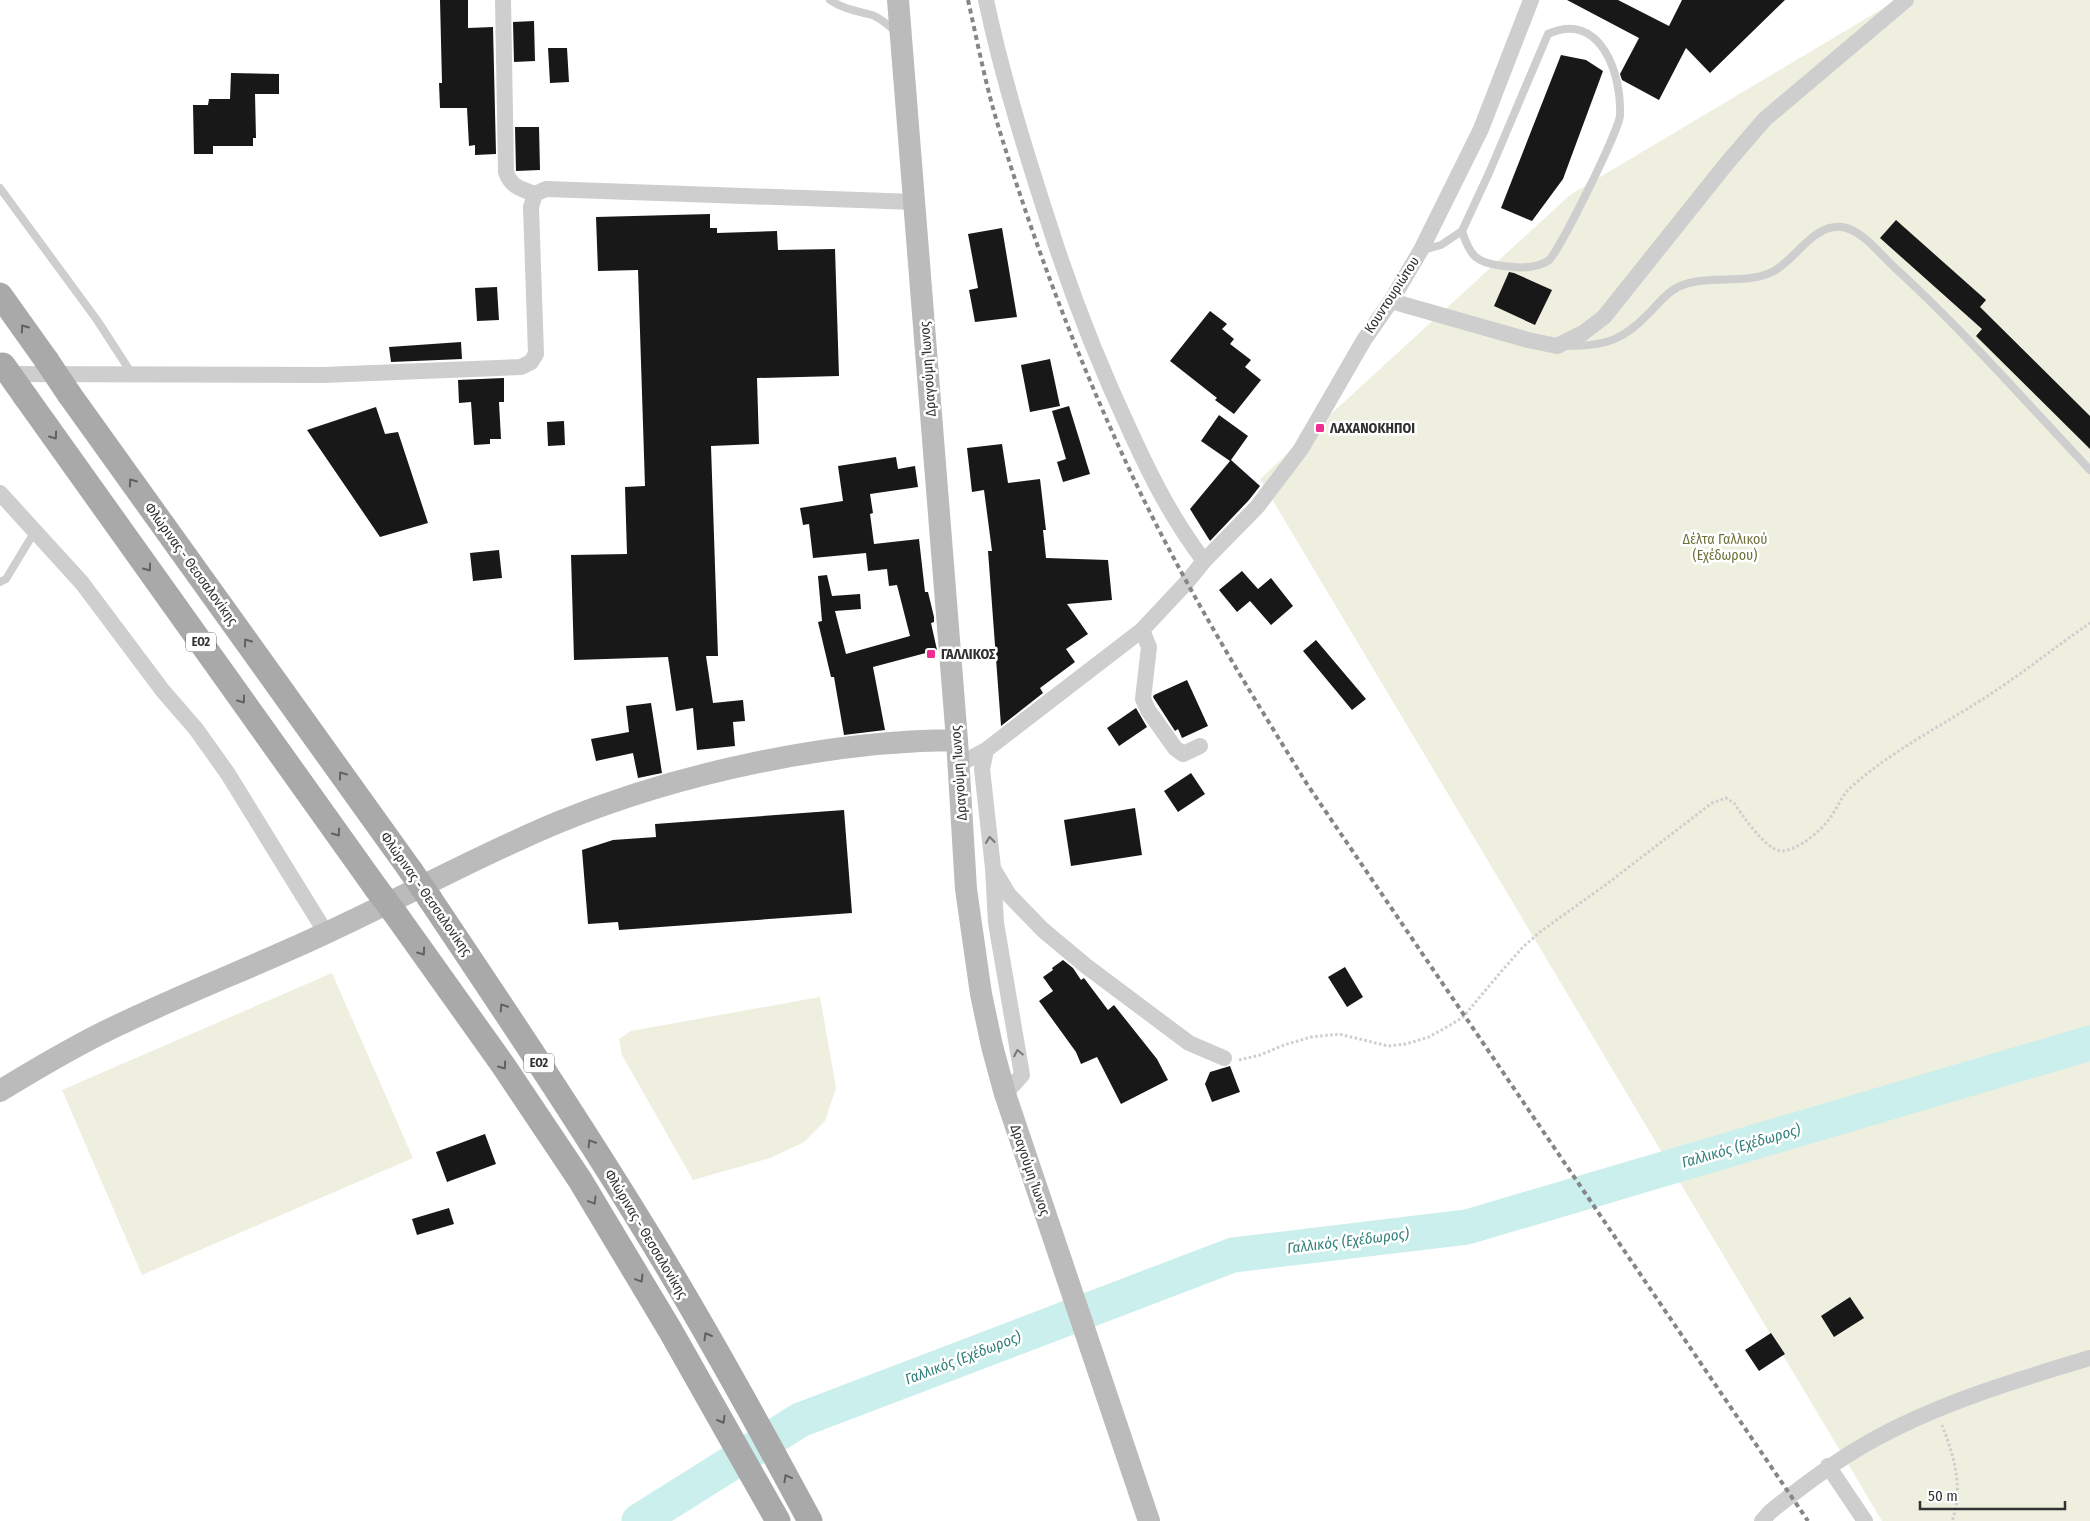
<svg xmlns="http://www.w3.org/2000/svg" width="2090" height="1521" font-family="'Fira Sans Condensed',sans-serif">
<rect width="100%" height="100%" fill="#fff"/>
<path fill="#eeefdf" d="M1897 0H2090V1521H1882L1260 479 1570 195Z
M332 973 413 1158 142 1275 62 1090Z
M820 997 836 1088 825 1121 804 1142 770 1158 693 1180 622 1055 619 1039 631 1031Z"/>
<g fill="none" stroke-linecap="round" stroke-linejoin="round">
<path stroke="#caefed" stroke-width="35" d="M639 1521 800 1420 1233 1255 1467 1227 2090 1043"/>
</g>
<path fill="#181818" d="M440 0H468V28L493 27 496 154 475 155V145L469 146 467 108H440L439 83H442Z
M1567 0H1618L1669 26 1682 0H1785L1710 73 1686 48 1659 100 1622 80 1620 74 1639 38Z
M534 21 535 61 514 62 513 22Z
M548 48H567L569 82 550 83Z
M1561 55 1586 60 1603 71 1563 179 1532 221 1501 208Z
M231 73 279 74V94H255L256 138H253V146H213V154H194L193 105H208L209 99H230Z
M515 127H539L540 170 516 171Z
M710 214V228H717V233L777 231 778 250 835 249 839 376 757 378 759 444 711 446 718 656H706L713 703 743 700 745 721 733 722 735 746 697 750 693 708 676 711 668 657 574 660 571 555 627 554 625 487 645 486 638 270 598 271 596 217Z
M1896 220 1986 300 1980 307 2090 416V449L1976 336 1982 329 1880 238Z
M1002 228 1017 317 975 322 969 290 978 288 968 234Z
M1509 272 1514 273 1552 290 1535 325 1494 306Z
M497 287 499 320 477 321 475 288Z
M1210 311 1227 324 1222 329 1234 339 1230 344 1251 360 1245 367 1261 380 1234 414 1215 400 1217 398 1170 361Z
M461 342 462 359 391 362 389 347Z
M1050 359 1060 406 1030 412 1021 365Z
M504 378V402H499L501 439H490V444L474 445 471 402 459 403 458 380Z
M1069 406 1090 474 1063 482 1057 462 1066 459 1052 411Z
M376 407 385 434 398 432 428 523 380 537 307 430Z
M1219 415 1248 436 1231 460 1260 486 1249 500 1210 541 1190 509 1230 461 1201 441Z
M564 421 565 445 548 446 547 422Z
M1002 444 1008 483 1040 479 1046 530H1043L1046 558 1108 560 1112 600 1067 604 1088 634 1066 649 1075 662 1040 688 1043 693 1001 726 988 551H992L984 490 972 492 967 448Z
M896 457 898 469 915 466 918 487 870 494 873 513 870 514 874 544 919 539 925 592H928L934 617V622L931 623 937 650 873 667 885 730 844 735 834 677H831L818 622 822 621 818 576 827 575 832 596 860 594 861 609 835 611 846 654 910 636 897 585 889 586 887 569 868 571 866 553 813 558 809 524 803 525 800 508 843 501 838 466Z
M499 550 502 578 473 581 470 553Z
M1242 571 1258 589 1271 578 1293 606 1271 625 1250 601 1237 612 1219 590Z
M1316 640 1366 699 1352 710 1303 651Z
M1187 680 1208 726 1182 738 1178 729 1175 731 1153 697 1154 695Z
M651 703 662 773 638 778 633 753 596 761 591 739 629 732 626 706Z
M1136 708 1147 727 1119 746 1107 728Z
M1191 773 1205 794 1178 812 1164 791Z
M1135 808 1142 855 1071 866 1064 820Z
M844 810 852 913 619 930 618 922 588 924 582 850 613 840 656 837 655 824Z
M1063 960 1073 968 1081 980 1084 978 1108 1010 1114 1005 1157 1059 1168 1080 1121 1104 1097 1057 1081 1064 1076 1052 1039 1001 1053 991 1043 977 1053 970 1052 968Z
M1345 967 1363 997 1347 1007 1328 977Z
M1230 1066 1240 1092 1212 1102 1205 1084 1210 1072Z
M485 1134 496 1164 447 1182 436 1152Z
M449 1208 454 1224 417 1235 412 1219Z
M1850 1297 1864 1318 1834 1337 1821 1316Z
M1771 1333 1785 1354 1759 1371 1745 1350Z"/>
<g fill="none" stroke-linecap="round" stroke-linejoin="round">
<path stroke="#cecece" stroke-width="3" stroke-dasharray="2.5 2.5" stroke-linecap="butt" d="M1239 1060 1260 1055 1284 1045 1311 1037 1339 1034 1388 1046 1406 1044 1429 1037 1452 1024 1463 1017 1500 973 1523 947 1540 932 1608 883 1712 803 1726 798 1734 803C1742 815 1766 850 1781 851 1797 851 1821 831 1830 818 1837 809 1841 797 1849 789 1887 754 1934 730 1978 702 2017 678 2052 649 2090 623
M1942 1425C1954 1456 1964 1489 1952 1521"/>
<path stroke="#cecece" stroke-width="8" d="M830 0C843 9 857 11 872 15 881 18 889 26 896 32
M0 188 97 320 132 374
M1423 250 1441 245 1462 231C1470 256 1476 263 1503 266 1519 268 1534 269 1548 261 1558 254 1620 129 1620 115 1622 74 1600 10 1548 34L1489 173 1462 231
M1566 346C1605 346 1623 341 1650 312 1658 304 1667 292 1678 287 1708 273 1746 286 1774 271 1797 258 1813 224 1842 227 1862 230 1879 253 1893 266 1963 330 2025 401 2090 470
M0 582 6 579 35 531"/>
<path stroke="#cecece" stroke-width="16" d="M503 0 506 172C511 187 521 189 535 194
M986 0C1003 80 1028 159 1053 236 1075 304 1101 369 1131 433 1152 479 1173 520 1204 561
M1391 301 1528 340 1557 346 1583 333 1604 317 1727 163 1765 119 1906 0
M2 374 323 375 521 367 531 362 536 354 531 207 535 194 546 189 915 202
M0 493 82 583 163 691 196 729 228 774 326 933
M1142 630 1149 647 1143 699 1148 710 1175 748 1183 754 1200 746
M986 750 982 769 993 868 996 923 1022 1075 1005 1094
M958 765 986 750 1142 630 1187 582 1204 561 1257 507 1301 449 1364 340 1391 301 1421 250 1481 129 1531 0
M994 870 1009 895 1043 930 1086 966 1189 1043 1224 1058
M1828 1466 1865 1521
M1762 1521 1770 1512C1801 1487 1832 1463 1866 1444 1933 1405 2016 1380 2090 1358"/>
<path stroke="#bbb" stroke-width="22" d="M898 0 957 740 966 889 981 994 992 1046 1005 1094 1149 1521
M0 1091C39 1067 85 1040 127 1021 192 990 260 964 326 933 404 897 479 855 559 822 679 773 827 741 957 740"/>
<path stroke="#a9a9a9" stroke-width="25" d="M0 295 47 361
M69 394 411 871
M25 396 376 888
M430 899C503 1008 576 1117 644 1228 703 1324 757 1422 810 1521
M394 912 503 1065 580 1180 670 1330 778 1521"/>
<path stroke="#868686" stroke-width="4" stroke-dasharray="5 4" stroke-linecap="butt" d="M968 0C977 40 985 82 997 122 1035 248 1083 373 1140 492 1189 593 1248 689 1307 784L1808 1521"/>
<path stroke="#a9a9a9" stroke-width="25" d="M47 361 69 394
M3 365 25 396
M411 871 430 899
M376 888 394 912"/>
</g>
<defs><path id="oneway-chevron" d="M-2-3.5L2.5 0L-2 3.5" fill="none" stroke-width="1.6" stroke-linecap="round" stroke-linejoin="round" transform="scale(1.25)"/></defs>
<g stroke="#616161">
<use href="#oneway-chevron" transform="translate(24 328) rotate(-125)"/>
<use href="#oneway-chevron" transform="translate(54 436) rotate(54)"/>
<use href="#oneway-chevron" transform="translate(132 482) rotate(-126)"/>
<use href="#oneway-chevron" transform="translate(148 568) rotate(54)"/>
<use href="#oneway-chevron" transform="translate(247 642) rotate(-126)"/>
<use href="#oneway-chevron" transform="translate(242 700) rotate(54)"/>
<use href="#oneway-chevron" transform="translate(342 775) rotate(-126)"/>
<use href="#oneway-chevron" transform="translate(337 833) rotate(54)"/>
<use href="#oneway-chevron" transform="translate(422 952) rotate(54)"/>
<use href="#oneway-chevron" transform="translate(503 1007) rotate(-123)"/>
<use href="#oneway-chevron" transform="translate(503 1066) rotate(55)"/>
<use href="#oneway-chevron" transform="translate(591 1143) rotate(-122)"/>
<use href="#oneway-chevron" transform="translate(593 1201) rotate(59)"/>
<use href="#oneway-chevron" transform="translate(640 1279) rotate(59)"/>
<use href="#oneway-chevron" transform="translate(707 1336) rotate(-120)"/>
<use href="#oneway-chevron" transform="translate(722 1420) rotate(60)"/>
<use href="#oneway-chevron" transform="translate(787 1478) rotate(-119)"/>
</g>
<g stroke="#787878">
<use href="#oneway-chevron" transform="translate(990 840) rotate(-96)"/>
<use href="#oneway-chevron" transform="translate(1018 1053) rotate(-101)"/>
</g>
<g fill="#f02b91" stroke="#fff" stroke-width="2">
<rect x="1315" y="423" width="10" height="10" rx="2.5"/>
<rect x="926" y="649" width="10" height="10" rx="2.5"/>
</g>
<g text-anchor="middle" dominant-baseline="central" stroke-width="5" stroke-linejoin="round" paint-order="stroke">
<g fill="#fff" stroke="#6f6f6f" stroke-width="1">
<rect x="186" y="632.5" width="30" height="19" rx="4"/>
<rect x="524" y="1053.5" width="30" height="19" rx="4"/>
</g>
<g font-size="12" font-weight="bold" fill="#313131">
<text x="201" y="642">ΕΟ2</text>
<text x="539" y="1063">ΕΟ2</text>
</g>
<g font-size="14" fill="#313131" stroke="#fff">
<text transform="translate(1392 295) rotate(-57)">Κουντουριώτου</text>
<text transform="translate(928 369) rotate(-94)">Δραγούμη Ίωνος</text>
<text transform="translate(191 564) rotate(54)">Φλώρινας - Θεσσαλονίκης</text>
<text transform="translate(959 773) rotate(-94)">Δραγούμη Ίωνος</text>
<text transform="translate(426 894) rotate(55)">Φλώρινας - Θεσσαλονίκης</text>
<text transform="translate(1030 1170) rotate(71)">Δραγούμη Ίωνος</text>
<text transform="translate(646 1234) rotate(59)">Φλώρινας - Θεσσαλονίκης</text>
</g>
<g font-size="14" font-weight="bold" fill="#313131" stroke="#fff" text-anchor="start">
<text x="1330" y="428">ΛΑΧΑΝΟΚΗΠΟΙ</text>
<text x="941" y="654">ΓΑΛΛΙΚΟΣ</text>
</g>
<g font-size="14" fill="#6c713b" stroke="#fff">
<text x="1725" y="539">Δέλτα Γαλλικού<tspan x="1725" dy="16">(Εχέδωρου)</tspan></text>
</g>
<g font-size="15" font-style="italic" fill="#317f7a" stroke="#fff">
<text transform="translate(1741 1146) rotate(-16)">Γαλλικός (Εχέδωρος)</text>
<text transform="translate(1348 1241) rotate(-7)">Γαλλικός (Εχέδωρος)</text>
<text transform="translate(963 1358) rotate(-21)">Γαλλικός (Εχέδωρος)</text>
</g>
</g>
<path d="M1920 1501v8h145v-8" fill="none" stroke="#313131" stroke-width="2.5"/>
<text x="1928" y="1501" font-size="15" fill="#313131" stroke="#ffffff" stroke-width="4" paint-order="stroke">50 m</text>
</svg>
